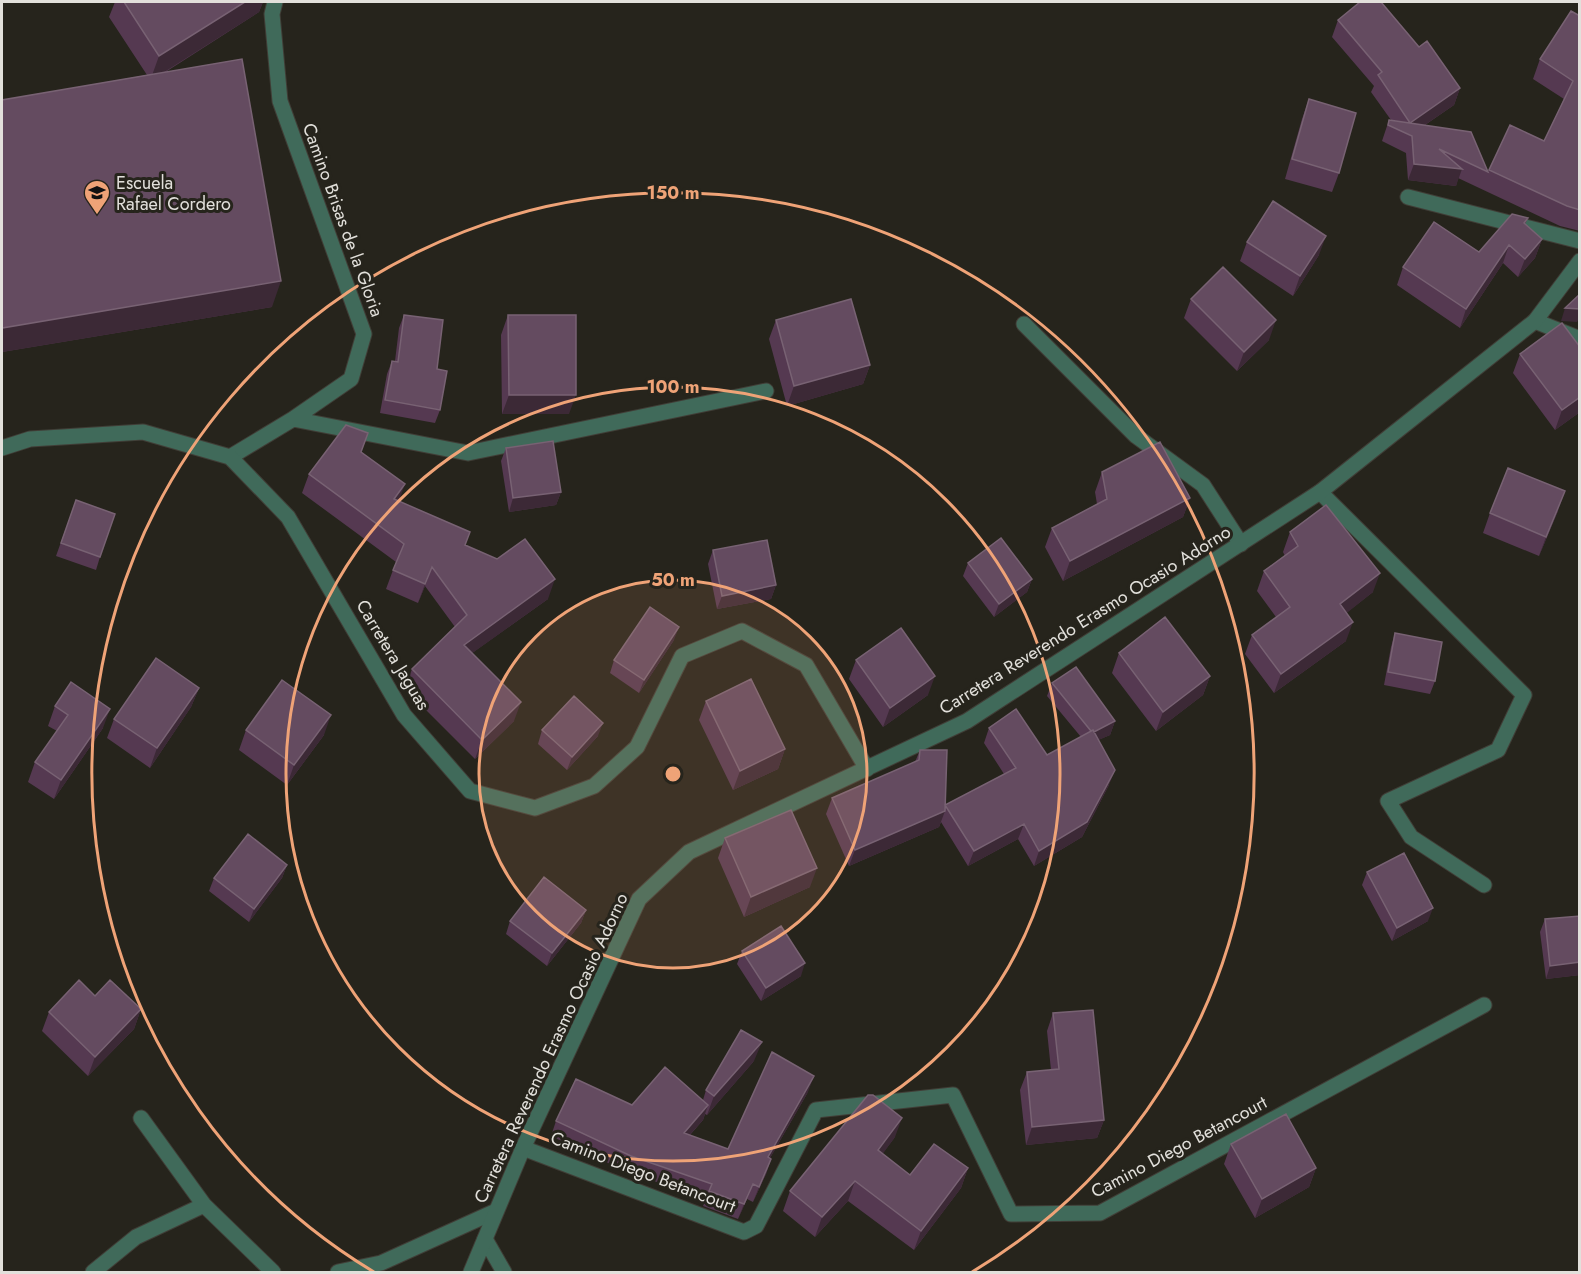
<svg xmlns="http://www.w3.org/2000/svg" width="1581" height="1274" font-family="Jost,sans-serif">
<rect width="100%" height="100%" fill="#26241c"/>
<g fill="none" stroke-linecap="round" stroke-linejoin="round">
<defs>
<path id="minor" d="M1408 197 1580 241
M1535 321 1580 339
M1024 324 1136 436 1203 485 1241 544
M293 419 468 453 766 391
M230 457 293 419 351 379 364 334 280 101 272 14 275 2
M1320 492 1524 695 1498 750 1388 801 1411 837 1484 885
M141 1118 204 1205 273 1272
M523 1148 744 1232 756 1226 816 1110 953 1095 1011 1214 1100 1213 1484 1005
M485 1239 504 1272
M93 1272 136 1237 204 1205
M338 1272 381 1263 496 1211"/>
<path id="tertiary" d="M2 448 30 439 143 432 230 457 288 517 404 715 470 791 535 808 594 786 637 747 682 656 742 631 806 665 867 769
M471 1272 523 1148 639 899 689 852 967 721 1320 492 1535 321 1580 261"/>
</defs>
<use href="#minor" stroke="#403e37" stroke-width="17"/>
<use href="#tertiary" stroke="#403e37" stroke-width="17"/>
<use href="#minor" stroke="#406a5a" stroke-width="15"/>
<use href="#tertiary" stroke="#406a5a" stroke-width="15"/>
</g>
<path fill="#553951" d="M115 2H263L259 12 164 73 272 307 2 352V100L147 75 109 17Z
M1580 16V231L1560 226 1458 178 1456 186 1408 180 1406 153 1382 141 1389 120H1391L1371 92 1374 86 1332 37 1338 20 1419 47 1460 88 1454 105 1425 125 1488 172 1510 125 1544 141 1564 99 1533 79 1540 59Z
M1309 99 1339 173 1332 192 1285 179 1302 119Z
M1528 218 1525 224 1542 239 1535 258 1518 277 1503 263 1460 328 1397 285 1403 267 1479 252Z
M1247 242 1319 255 1293 296 1240 261Z
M1191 299 1269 340 1237 371 1184 318Z
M404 315 437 369 440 410 435 423 380 413 387 374 392 361H395L399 328Z
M508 315 569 414H502L501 335Z
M776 320 870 365 863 384 787 406 769 339Z
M1580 347V412L1555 430 1513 373 1520 354Z
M506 448 561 492 556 505 509 512 501 461Z
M361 452 399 501 548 599 472 653 514 721 475 759 405 689 412 669 455 627 425 586 418 603 386 589 396 562 302 493 309 474Z
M1102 472 1190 498 1183 517 1063 581 1045 547 1052 528 1097 504 1095 492Z
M76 500 100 557 96 570 56 556Z
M1558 511 1539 556 1483 533 1490 513Z
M1290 532 1373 592 1346 613V641L1274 693 1245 654 1252 635 1276 617 1257 591 1264 571 1285 556 1283 552Z
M713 550 776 585 771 599 717 609 708 564Z
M968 563 1032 579 1027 592 994 617 963 576Z
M1395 633 1435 681 1430 694 1384 685 1391 647Z
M674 640 639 693 610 673 614 660Z
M1119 653 1210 676 1203 695 1156 731 1112 673Z
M856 660 928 695 883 727 849 679Z
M1052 683 1115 721 1110 735 1098 740 1109 785 1082 837 1034 866 1018 839 968 866 941 822 939 827 849 866 826 814 832 798 915 762 920 750 945 805 1004 774 984 743 989 728 1047 755 1081 737 1047 696Z
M199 688 191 707 150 768 107 738 114 719Z
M706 701 785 749 778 769 733 790 699 720Z
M55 706 103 728 54 799 28 782 35 762 57 731 48 726Z
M246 730 324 735 287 785 239 750Z
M542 730 598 736 567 770 538 744Z
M725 838 810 887 744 917 718 858Z
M287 865 282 878 249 922 209 891 214 878Z
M1367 872 1428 921 1392 941 1362 885Z
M586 910 581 923 547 966 506 934 510 921Z
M1580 916V975L1546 979 1540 932 1545 919Z
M742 951 801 976 761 1001 737 964Z
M95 996 141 1009 134 1029 88 1076 42 1031 49 1012Z
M1053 1013 1104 1120 1097 1138 1026 1145 1020 1090 1027 1072 1051 1070 1047 1031Z
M754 1061 707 1115 705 1114 703 1120 690 1135 728 1149 808 1092 770 1158 771 1159 766 1174 753 1202 747 1199 738 1219 703 1206 706 1199 625 1171 551 1136 556 1121 703 1100 706 1090Z
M895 1137 882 1154 910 1175 968 1168 961 1188 914 1250 848 1201 815 1237 783 1211 790 1191Z
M1231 1144 1316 1168 1309 1187 1255 1218 1224 1164Z"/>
<path fill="#3c2936" d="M245 2H263L259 12 150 81 159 56Z
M1460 88 1454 105 1410 135V123Z
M1414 164 1462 169 1456 186 1408 180Z
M1326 236 1319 255 1293 296 1300 276Z
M1542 239 1535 258 1518 277 1525 259Z
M1509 245 1503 263 1460 328 1466 309Z
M281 281 272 307 2 352V328Z
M1565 308 1580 309V316L1577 322 1561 321Z
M1276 320 1269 340 1237 371 1244 352Z
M870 365 863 384 787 406 794 386Z
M509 395H576L569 414H502Z
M1580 397V412L1555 430 1562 410Z
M405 484 398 504 394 499Z
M1565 491 1558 511 1539 556 1546 537Z
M561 492 556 505 509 512 513 498Z
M1190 498 1183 517 1063 581 1070 561Z
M432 567 425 586 418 603 425 584Z
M1380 573 1373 592 1333 624 1340 604Z
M555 579 548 599 457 664 464 645Z
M1032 579 1027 592 994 617 999 604Z
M776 585 771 599 717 609 722 596Z
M1353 622 1346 641 1274 693 1281 674Z
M679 627 674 640 639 693 644 680Z
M935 676 928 695 883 727 890 708Z
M1210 676 1203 695 1156 731 1163 712Z
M199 688 191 707 150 768 157 748Z
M521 702 514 721 475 759 482 740Z
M110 709 103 728 54 799 61 780Z
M331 715 324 735 287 785 294 765Z
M1115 721 1110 735 1087 745 1092 732Z
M603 723 598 736 567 770 572 757Z
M785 749 778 769 733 790 740 771Z
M1115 770 1109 785 1082 837 1034 866 1039 851Z
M945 811 939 827 849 866 855 850Z
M1024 824 1018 839 968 866 974 851Z
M287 865 282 878 249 922 254 909Z
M817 868 810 887 744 917 751 897Z
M1433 908 1428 921 1392 941 1397 928Z
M586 910 581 923 547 966 552 953Z
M1580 962V975L1546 979 1550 966Z
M805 963 801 976 761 1001 766 988Z
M141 1009 134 1029 88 1076 95 1057Z
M762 1042 754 1061 707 1115 714 1096Z
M814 1076 808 1092 762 1172 768 1157Z
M708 1105 703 1120 678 1148 684 1133Z
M902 1118 895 1137 871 1170 878 1150Z
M1104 1120 1097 1138 1026 1145 1032 1127Z
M771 1159 766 1174 753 1202 759 1187Z
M968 1168 961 1188 914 1250 921 1231Z
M1316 1168 1309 1187 1255 1218 1262 1199Z
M855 1181 848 1201 815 1237 822 1217Z
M753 1184 747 1199 738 1219 744 1204Z"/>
<path fill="#644b60" stroke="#786273" stroke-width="1.5" d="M124 2H245L159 56Z
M1360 2H1381L1419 47 1427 41 1460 88 1410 123 1378 75 1382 72 1338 20Z
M1571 11 1580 16V210L1567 206 1489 170 1510 125 1544 141 1573 81 1540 59Z
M242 59 281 281 2 328V100Z
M1309 99 1356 113 1339 173 1292 159Z
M1389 120 1471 132 1488 172 1439 149 1462 169 1414 164 1412 136 1388 125Z
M1273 201 1326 236 1300 276 1247 242Z
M1512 214 1528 218 1524 223 1542 239 1525 259 1509 245 1466 309 1403 267 1434 222 1479 252Z
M1223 267 1276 320 1244 352 1191 299Z
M1580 294V309L1565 308Z
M851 299 870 365 794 386 776 320Z
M404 315 443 320 437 369 447 371 440 410 385 400 392 361 398 362Z
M508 315H576V395H509Z
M1562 323 1580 347V397L1562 410 1520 354Z
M346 425 368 433 361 452 405 484 394 499 470 532 465 545 497 559 525 539 555 579 464 645 521 702 482 740 412 669 467 615 432 567 425 584 393 570 404 544 309 474Z
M553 441 561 492 513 498 506 448Z
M1160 442 1190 498 1070 561 1052 528 1107 499 1102 472Z
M1508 468 1565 491 1546 537 1490 513Z
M76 500 115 514 100 557 61 543Z
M1326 505 1380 573 1340 604 1353 622 1281 674 1252 635 1290 607 1264 571 1298 546 1290 532Z
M1001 538 1032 579 999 604 968 563Z
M767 540 776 585 722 596 713 550Z
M650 607 679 627 644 680 614 660Z
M1165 617 1210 676 1163 712 1119 653Z
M901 628 935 676 890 708 856 660Z
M1395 633 1442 642 1435 681 1388 672Z
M156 658 199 688 157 748 114 719Z
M1076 667 1115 721 1094 732 1093 730 1091 731 1052 683Z
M751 679 785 749 740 771 706 701Z
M282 680 331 715 294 765 246 730Z
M71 682 110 709 61 780 35 762 68 715 55 706Z
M574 696 603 723 572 757 542 730Z
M1016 709 1047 755 1093 730 1115 770 1087 822 1039 851 1024 824 974 851 945 805 1016 768 989 728Z
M920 750H947L945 811 855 850 832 798 919 760Z
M791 810 817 868 751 897 725 838Z
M248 834 287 865 254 909 214 878Z
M1404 853 1433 908 1397 928 1367 872Z
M544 877 586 910 552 953 510 921Z
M1580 916V962L1550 966 1545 919Z
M781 926 805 963 766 988 742 951Z
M79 980 95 996 110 980 141 1009 95 1057 49 1012Z
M1093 1010 1104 1120 1032 1127 1027 1072 1059 1069 1053 1013Z
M741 1030 762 1042 714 1096 706 1090Z
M772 1052 814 1076 768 1157 771 1159 759 1187 753 1184 744 1204 709 1191 712 1184 631 1156 556 1121 576 1079 632 1105 665 1067 708 1105 684 1133 728 1149Z
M868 1095H873L902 1118 878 1150 910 1175 934 1144 968 1168 921 1231 855 1181 822 1217 790 1191Z
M1286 1114 1316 1168 1262 1199 1231 1144Z"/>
<circle cx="673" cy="774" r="194" fill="#efa377" fill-opacity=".12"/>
<g fill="none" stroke="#efa377" stroke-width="3">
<circle cx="673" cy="774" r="194"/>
<circle cx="673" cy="774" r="387"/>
<path d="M374 1272A581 581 0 1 1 972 1272"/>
</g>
<defs>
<symbol id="school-pin" viewBox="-11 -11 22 30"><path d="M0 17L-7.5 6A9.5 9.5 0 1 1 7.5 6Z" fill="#efa377" stroke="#26241c"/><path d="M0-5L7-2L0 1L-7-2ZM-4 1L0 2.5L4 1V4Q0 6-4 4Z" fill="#111"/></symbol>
</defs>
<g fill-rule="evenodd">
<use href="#school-pin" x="82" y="178" width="30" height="40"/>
</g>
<g text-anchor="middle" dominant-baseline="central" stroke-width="6" stroke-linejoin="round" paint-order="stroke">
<g font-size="18" fill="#e2e0db" stroke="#26241c" text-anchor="start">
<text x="116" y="183">Escuela<tspan x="116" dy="21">Rafael Cordero</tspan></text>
</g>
<g font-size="18" fill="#e2e0db" stroke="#26241c">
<text transform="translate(343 220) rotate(70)">Camino Brisas de la Gloria</text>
<text transform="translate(1085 620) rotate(-32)">Carretera Reverendo Erasmo Ocasio Adorno</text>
<text transform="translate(393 655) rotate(59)">Carretera Jaguas</text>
<text transform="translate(551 1048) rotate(-65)">Carretera Reverendo Erasmo Ocasio Adorno</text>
<text transform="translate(1179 1147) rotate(-28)">Camino Diego Betancourt</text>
<text transform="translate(643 1172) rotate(21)">Camino Diego Betancourt</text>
</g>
</g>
<circle cx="673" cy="774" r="9" fill="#efa377" stroke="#26241c" stroke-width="3"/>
<g font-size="18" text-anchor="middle" font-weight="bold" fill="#efa377" stroke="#26241c" stroke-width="6" stroke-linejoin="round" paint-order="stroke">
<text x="673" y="199">150 m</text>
<text x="673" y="393">100 m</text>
<text x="673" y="586">50 m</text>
</g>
<rect width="1581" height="1274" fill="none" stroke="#e2e0db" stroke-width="6"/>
</svg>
